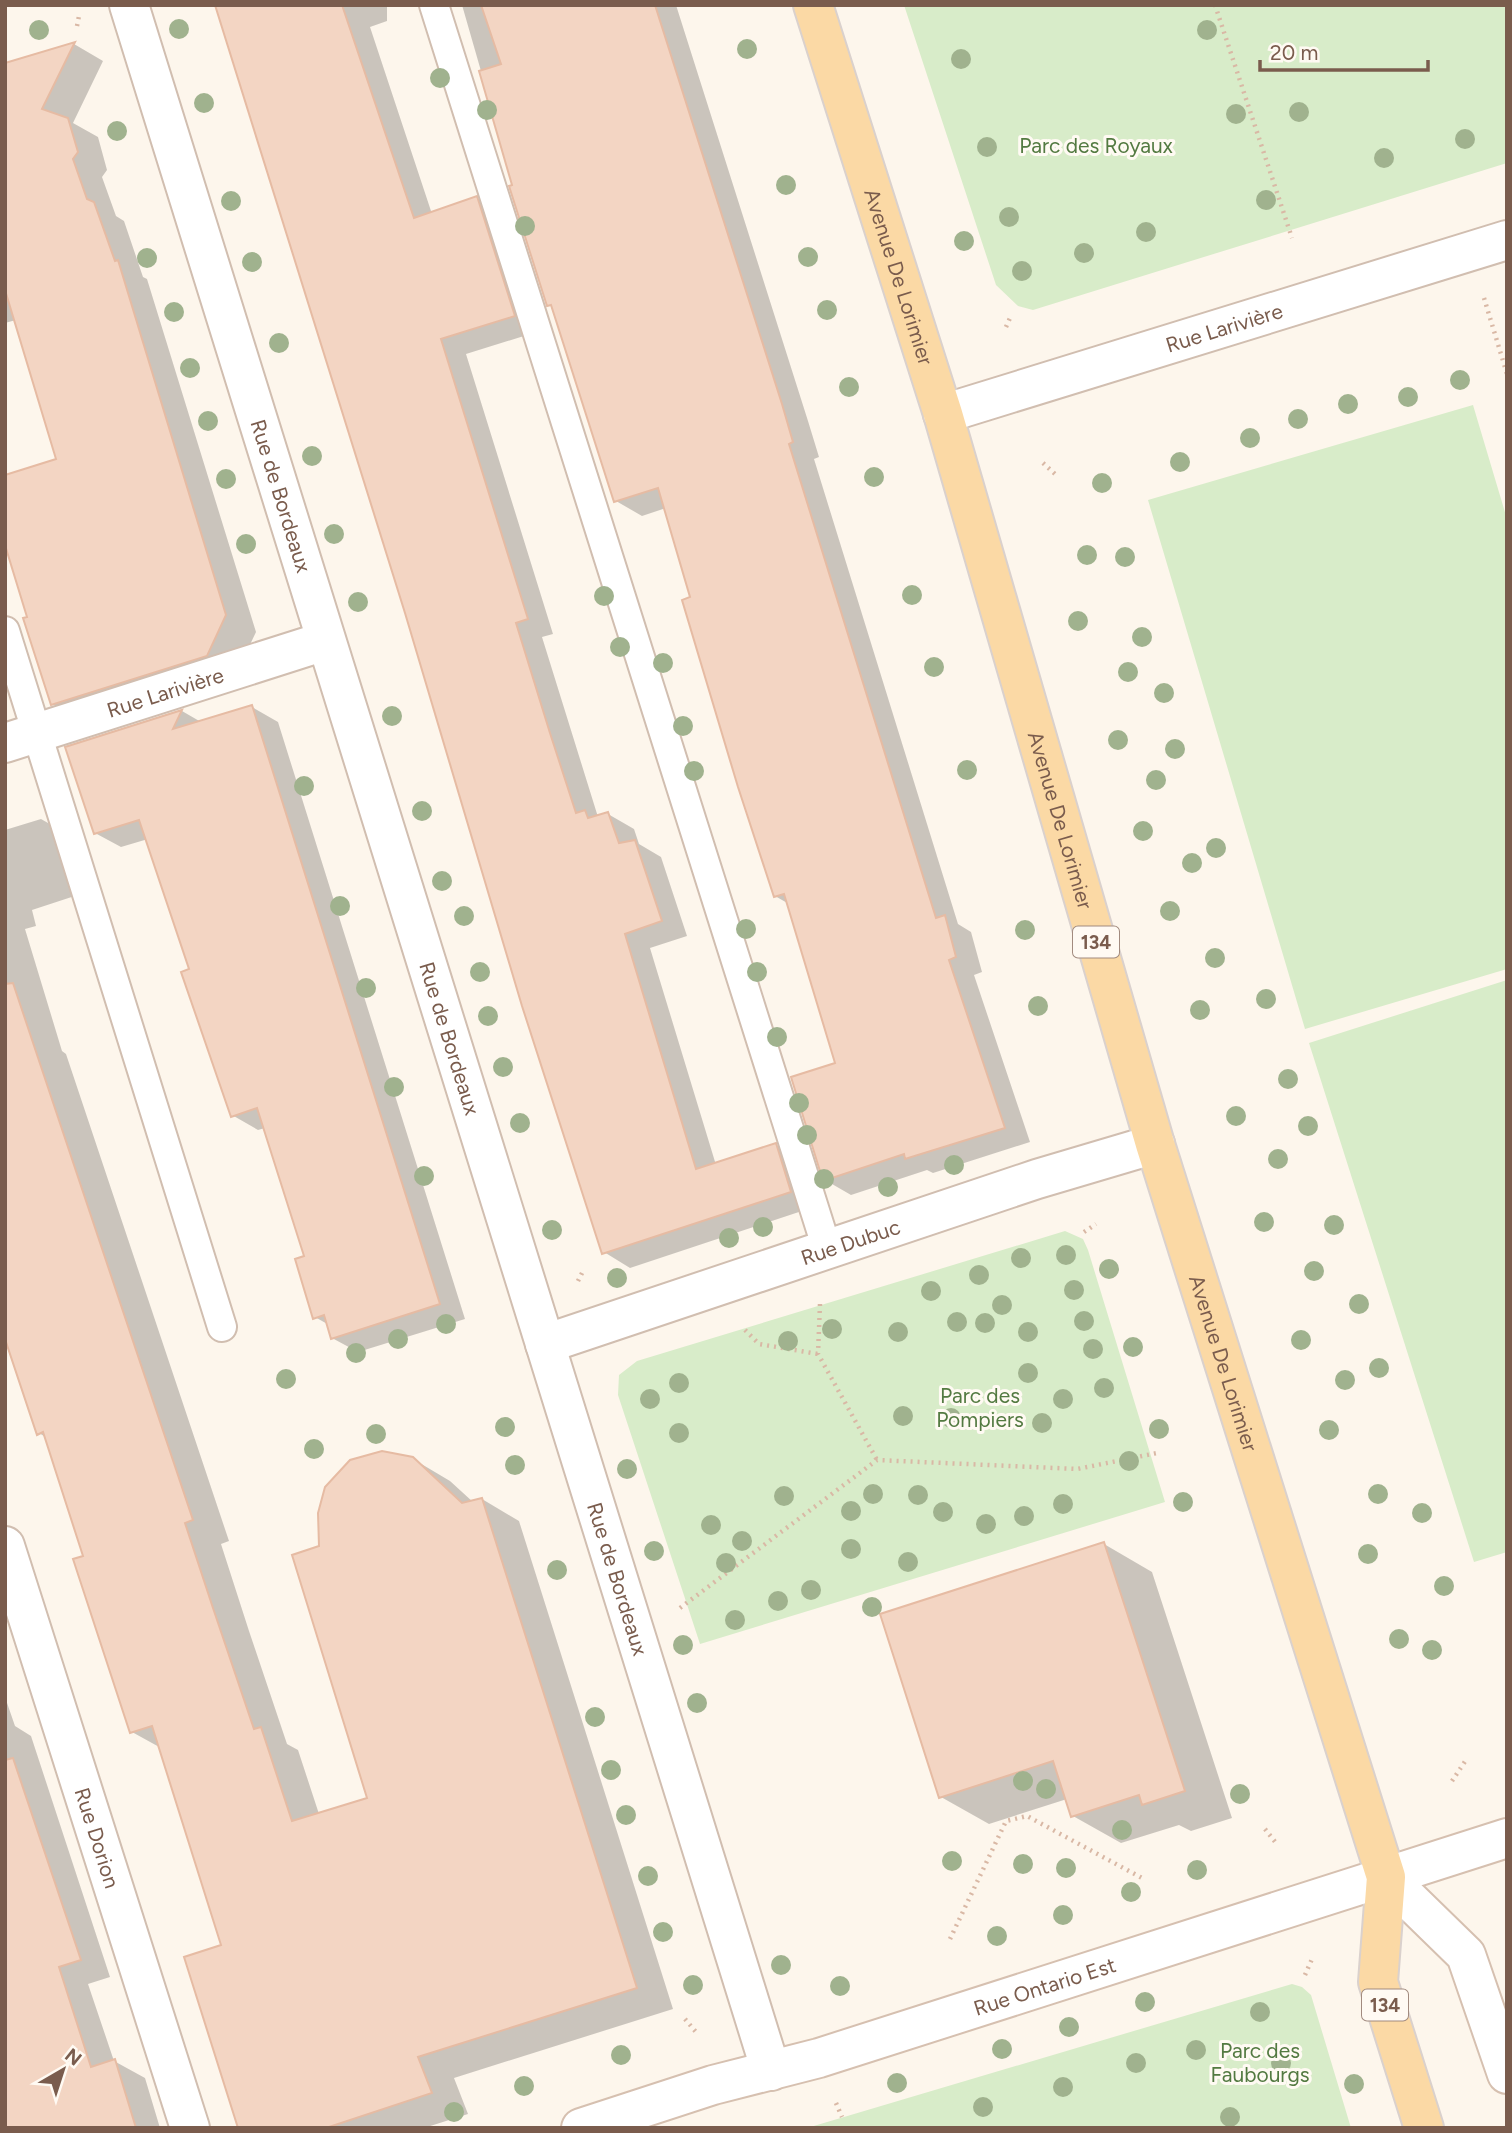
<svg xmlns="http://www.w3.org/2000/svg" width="1512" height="2133" font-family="Figtree,sans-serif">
<rect width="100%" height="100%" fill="#fdf6ec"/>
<path fill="#d8ecc9" d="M904 5H1507V163L1033 310 1018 306 996 285Z
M1473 405 1507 519V969L1305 1029 1148 500Z
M1507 980V1552L1474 1562 1309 1043Z
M1065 1231 1083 1239 1088 1250 1165 1502 700 1644 618 1395 619 1375 637 1361Z
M1292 1984 1302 1987 1311 1995 1351 2128H807Z"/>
<path fill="#0003" d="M217 5H387V21L370 27 432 214 477 198 503 213 540 331 466 354 553 634 542 637 598 817 608 814 634 829 639 844 661 857 687 936 650 948 716 1165 776 1145 802 1160 817 1206 630 1268 604 1252Z
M462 5H676L808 421 819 457 814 459 958 924 971 932 982 972 974 975 1030 1142 933 1173 927 1170 851 1195 825 1180 838 1064 789 904 775 896 666 508 642 516 616 501 511 187 514 186Z
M74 44 103 61 73 123 98 137 107 170 102 177 116 216 124 221 143 277 147 279 256 632 237 672 83 721 53 704 5 544 58 461 16 320 5 323V65Z
M252 707 278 722 465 1319 358 1352 332 1338 329 1325 315 1317 307 1257 265 1128 258 1130 232 1115 191 971 148 839 121 847 95 833 67 748 182 711 201 722Z
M41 819 78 840 93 890 32 910 36 926 25 929 62 1051 66 1054 229 1541 221 1544 249 1631 287 1744 298 1750 319 1814 369 1799 321 1548 413 1459 450 1481 473 1502 482 1499 519 1521 673 2009 454 2078 468 2114 424 2128H239L223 1946 161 1748 132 1732 85 1557 47 1438 39 1433 5 1335V830Z
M1104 1544 1152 1572 1232 1818 1191 1831 1179 1825 1121 1843 1073 1816 1067 1799 989 1824 941 1797Z
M5 1697 15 1726 31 1736 110 1977 88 1984 114 2061 145 2078 160 2128H5Z"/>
<path fill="#f3d5c3" stroke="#e6bba3" stroke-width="2" d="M215 5H342L414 218 477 196 515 316 441 339 528 619 516 623 550 733 576 813 585 810 588 818 608 812 619 843 635 840 662 921 625 934 696 1169 776 1143 791 1192 602 1254 522 1006 405 613Z
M481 5H655L782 404 793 442 789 444 936 918 945 915 956 957 949 960 1005 1128 905 1159 904 1154 823 1181 791 1077 835 1063 784 894 774 897 738 787 682 600 690 597 658 488 614 502 551 305 547 306 509 186 512 185 479 71 501 64Z
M75 42 42 109 68 118 78 152 73 159 87 199 94 202 115 261 118 260 226 615 207 656 51 705 23 618 27 617 5 545V475L56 459 5 290V63Z
M252 705 440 1304 331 1339 324 1315 313 1319 295 1259 304 1256 257 1108 231 1117 181 972 189 969 139 820 94 834 65 747 182 710 173 729Z
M13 983 193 1520 185 1523 213 1608 254 1729 261 1727 292 1821 367 1798 292 1555 319 1546 318 1513 325 1487 350 1460 382 1451 413 1457 462 1503 482 1498 637 1988 418 2057 432 2093 326 2128H238L184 1957 221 1945 152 1726 130 1733 73 1559 83 1556 43 1432 37 1435 5 1339V984Z
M1104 1542 1185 1791 1142 1805 1139 1795 1071 1817 1053 1761 939 1798 880 1614Z
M13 1758 81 1960 59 1967 91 2067 115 2059 136 2128H5V1760Z"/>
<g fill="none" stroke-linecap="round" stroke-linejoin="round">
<defs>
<path id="service" d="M434 5 827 1249
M5 631 222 1327"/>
<g id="pedestrian">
<path id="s1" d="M943 414 1507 240"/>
</g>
<g id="minor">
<path id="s2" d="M129 5 771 2071"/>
<path id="s3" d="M5 743 325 641"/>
<path id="s4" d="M545 1344 1037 1179 1155 1144"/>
<path id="s5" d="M5 1546 190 2128"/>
</g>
<g id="secondary">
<path d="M1386 1877 1466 1955 1507 2074"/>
<path id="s6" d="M581 2128 713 2085 819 2058 1507 1838"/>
</g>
<g id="primary">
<path id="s7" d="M813 5 943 414 1155 1144 1386 1877 1378 1982 1424 2128"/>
</g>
</defs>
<use href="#service" stroke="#d1beb0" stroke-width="32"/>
<use href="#pedestrian" stroke="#d1beb0" stroke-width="42"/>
<use href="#minor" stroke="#d1beb0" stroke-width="42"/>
<use href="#secondary" stroke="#d6c0b0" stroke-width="42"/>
<use href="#primary" stroke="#dad1cd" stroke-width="42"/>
<path stroke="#d9b8a5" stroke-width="4.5" stroke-dasharray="2 5" stroke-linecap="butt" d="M1215 5 1292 238
M77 26 79 16
M1484 298 1507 374
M1006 327 1010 318
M1043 463 1055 474
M1084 1232 1096 1224
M578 1281 584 1269
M820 1304 818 1354 877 1460
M745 1330 759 1344 818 1354
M680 1608 877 1460 1077 1469 1157 1453
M1452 1781 1466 1760
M1265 1829 1276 1843
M950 1939 1006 1821 1027 1816 1142 1878
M1305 1975 1312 1959
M685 2019 696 2032
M836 2103 842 2117"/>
<use href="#service" stroke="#fff" stroke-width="28"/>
<use href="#pedestrian" stroke="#fff" stroke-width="38"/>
<use href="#minor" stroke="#fff" stroke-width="38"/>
<use href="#secondary" stroke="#fff" stroke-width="38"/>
<use href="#primary" stroke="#fbd9a5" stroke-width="38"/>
</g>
<g fill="#a0b28e">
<circle cx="179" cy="29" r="10"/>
<circle cx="39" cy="30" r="10"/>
<circle cx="1207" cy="30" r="10"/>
<circle cx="747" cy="49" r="10"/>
<circle cx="961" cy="59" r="10"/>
<circle cx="440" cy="78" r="10"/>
<circle cx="204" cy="103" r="10"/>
<circle cx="487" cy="110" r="10"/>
<circle cx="1299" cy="112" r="10"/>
<circle cx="1236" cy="114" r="10"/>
<circle cx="117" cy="131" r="10"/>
<circle cx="1465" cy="139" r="10"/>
<circle cx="987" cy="147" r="10"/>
<circle cx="1384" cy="158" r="10"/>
<circle cx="786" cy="185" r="10"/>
<circle cx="1266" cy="200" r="10"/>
<circle cx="231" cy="201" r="10"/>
<circle cx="1009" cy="217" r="10"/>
<circle cx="525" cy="226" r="10"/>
<circle cx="1146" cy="232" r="10"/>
<circle cx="964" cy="241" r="10"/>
<circle cx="1084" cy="253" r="10"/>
<circle cx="808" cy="257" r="10"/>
<circle cx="147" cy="258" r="10"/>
<circle cx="252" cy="262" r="10"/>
<circle cx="1022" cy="271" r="10"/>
<circle cx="827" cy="310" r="10"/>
<circle cx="174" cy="312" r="10"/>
<circle cx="279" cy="343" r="10"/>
<circle cx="190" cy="368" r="10"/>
<circle cx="1460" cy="380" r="10"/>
<circle cx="849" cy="387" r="10"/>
<circle cx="1408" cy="397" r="10"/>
<circle cx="1348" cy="404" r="10"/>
<circle cx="1298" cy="419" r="10"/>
<circle cx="208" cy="421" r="10"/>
<circle cx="1250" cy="438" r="10"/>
<circle cx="312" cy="456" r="10"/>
<circle cx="1180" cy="462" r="10"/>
<circle cx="874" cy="477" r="10"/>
<circle cx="226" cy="479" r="10"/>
<circle cx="1102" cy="483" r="10"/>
<circle cx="334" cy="534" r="10"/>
<circle cx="246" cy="544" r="10"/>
<circle cx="1087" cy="555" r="10"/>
<circle cx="1125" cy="557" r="10"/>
<circle cx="912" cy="595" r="10"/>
<circle cx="604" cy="596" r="10"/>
<circle cx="358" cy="602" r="10"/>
<circle cx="1078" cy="621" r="10"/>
<circle cx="1142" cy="637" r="10"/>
<circle cx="620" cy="647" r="10"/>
<circle cx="663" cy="663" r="10"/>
<circle cx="934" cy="667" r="10"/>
<circle cx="1128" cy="672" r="10"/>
<circle cx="1164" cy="693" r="10"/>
<circle cx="392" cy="716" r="10"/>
<circle cx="683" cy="726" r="10"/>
<circle cx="1118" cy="740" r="10"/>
<circle cx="1175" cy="749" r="10"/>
<circle cx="967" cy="770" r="10"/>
<circle cx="694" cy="771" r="10"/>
<circle cx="1156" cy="780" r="10"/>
<circle cx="304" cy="786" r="10"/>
<circle cx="422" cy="811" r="10"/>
<circle cx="1143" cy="831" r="10"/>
<circle cx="1216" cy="848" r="10"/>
<circle cx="1192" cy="863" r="10"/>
<circle cx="442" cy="881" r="10"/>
<circle cx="340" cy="906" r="10"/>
<circle cx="1170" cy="911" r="10"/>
<circle cx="464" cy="916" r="10"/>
<circle cx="746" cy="929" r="10"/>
<circle cx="1025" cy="930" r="10"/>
<circle cx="1215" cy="958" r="10"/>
<circle cx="480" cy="972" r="10"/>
<circle cx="757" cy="972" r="10"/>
<circle cx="366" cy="988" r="10"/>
<circle cx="1266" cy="999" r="10"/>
<circle cx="1038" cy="1006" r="10"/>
<circle cx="1200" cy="1010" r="10"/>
<circle cx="488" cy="1016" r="10"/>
<circle cx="777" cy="1037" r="10"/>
<circle cx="503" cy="1067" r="10"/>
<circle cx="1288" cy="1079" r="10"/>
<circle cx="394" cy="1087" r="10"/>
<circle cx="799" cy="1103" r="10"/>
<circle cx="1236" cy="1116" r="10"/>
<circle cx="520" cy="1123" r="10"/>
<circle cx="1308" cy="1126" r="10"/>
<circle cx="807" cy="1135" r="10"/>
<circle cx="1278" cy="1159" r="10"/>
<circle cx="954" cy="1165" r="10"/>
<circle cx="424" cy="1176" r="10"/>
<circle cx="824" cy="1179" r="10"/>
<circle cx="888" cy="1187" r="10"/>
<circle cx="1264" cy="1222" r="10"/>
<circle cx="1334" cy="1225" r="10"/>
<circle cx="763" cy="1227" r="10"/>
<circle cx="552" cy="1230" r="10"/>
<circle cx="729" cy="1238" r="10"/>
<circle cx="1066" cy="1255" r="10"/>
<circle cx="1021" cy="1258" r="10"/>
<circle cx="1109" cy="1269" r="10"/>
<circle cx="1314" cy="1271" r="10"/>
<circle cx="979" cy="1275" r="10"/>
<circle cx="617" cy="1278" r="10"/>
<circle cx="1074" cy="1290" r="10"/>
<circle cx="931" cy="1291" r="10"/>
<circle cx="1359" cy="1304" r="10"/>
<circle cx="1002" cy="1305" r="10"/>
<circle cx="1084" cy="1321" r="10"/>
<circle cx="957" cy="1322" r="10"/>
<circle cx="985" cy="1323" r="10"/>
<circle cx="446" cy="1324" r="10"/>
<circle cx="832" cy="1329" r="10"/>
<circle cx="898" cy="1332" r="10"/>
<circle cx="1028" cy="1332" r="10"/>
<circle cx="398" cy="1339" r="10"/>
<circle cx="1301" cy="1340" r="10"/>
<circle cx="788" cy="1341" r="10"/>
<circle cx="1133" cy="1347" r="10"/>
<circle cx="1093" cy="1349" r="10"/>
<circle cx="356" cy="1353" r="10"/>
<circle cx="1379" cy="1368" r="10"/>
<circle cx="1028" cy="1373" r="10"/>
<circle cx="286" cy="1379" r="10"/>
<circle cx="1345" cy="1380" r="10"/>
<circle cx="679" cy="1383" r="10"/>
<circle cx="1104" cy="1388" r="10"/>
<circle cx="650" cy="1399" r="10"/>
<circle cx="1063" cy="1399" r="10"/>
<circle cx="903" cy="1416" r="10"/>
<circle cx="951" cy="1418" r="10"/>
<circle cx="1042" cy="1423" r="10"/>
<circle cx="505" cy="1427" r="10"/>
<circle cx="1159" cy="1429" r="10"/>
<circle cx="1329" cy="1430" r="10"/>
<circle cx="679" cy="1433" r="10"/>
<circle cx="376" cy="1434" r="10"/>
<circle cx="314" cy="1449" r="10"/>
<circle cx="1129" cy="1461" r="10"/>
<circle cx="515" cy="1465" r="10"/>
<circle cx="627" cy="1469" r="10"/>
<circle cx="873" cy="1494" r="10"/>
<circle cx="1378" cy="1494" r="10"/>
<circle cx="918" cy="1495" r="10"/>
<circle cx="784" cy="1496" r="10"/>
<circle cx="1183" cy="1502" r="10"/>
<circle cx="1063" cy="1504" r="10"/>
<circle cx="851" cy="1511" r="10"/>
<circle cx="943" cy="1512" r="10"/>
<circle cx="1422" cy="1513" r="10"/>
<circle cx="1024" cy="1516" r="10"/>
<circle cx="986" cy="1524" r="10"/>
<circle cx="711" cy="1525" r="10"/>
<circle cx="742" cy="1541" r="10"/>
<circle cx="851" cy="1549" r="10"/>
<circle cx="654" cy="1551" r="10"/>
<circle cx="1368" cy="1554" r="10"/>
<circle cx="908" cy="1562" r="10"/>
<circle cx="726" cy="1563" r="10"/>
<circle cx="557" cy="1570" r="10"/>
<circle cx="1444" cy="1586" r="10"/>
<circle cx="811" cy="1590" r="10"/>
<circle cx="778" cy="1601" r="10"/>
<circle cx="872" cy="1607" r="10"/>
<circle cx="735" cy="1620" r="10"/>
<circle cx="1399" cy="1639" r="10"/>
<circle cx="683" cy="1645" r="10"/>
<circle cx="1432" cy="1650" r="10"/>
<circle cx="697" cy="1703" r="10"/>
<circle cx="595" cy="1717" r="10"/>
<circle cx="611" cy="1770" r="10"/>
<circle cx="1023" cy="1781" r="10"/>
<circle cx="1046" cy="1789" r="10"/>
<circle cx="1240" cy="1794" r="10"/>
<circle cx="626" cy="1815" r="10"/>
<circle cx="1122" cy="1830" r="10"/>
<circle cx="952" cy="1861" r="10"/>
<circle cx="1023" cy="1864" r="10"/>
<circle cx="1066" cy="1868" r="10"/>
<circle cx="1197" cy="1870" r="10"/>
<circle cx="648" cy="1876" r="10"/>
<circle cx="1131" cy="1892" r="10"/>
<circle cx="1063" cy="1915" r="10"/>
<circle cx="663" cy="1932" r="10"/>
<circle cx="997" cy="1936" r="10"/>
<circle cx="781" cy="1965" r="10"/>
<circle cx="693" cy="1985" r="10"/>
<circle cx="840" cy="1986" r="10"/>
<circle cx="1145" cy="2002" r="10"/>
<circle cx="1260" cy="2012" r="10"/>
<circle cx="1069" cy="2027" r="10"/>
<circle cx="1002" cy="2049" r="10"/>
<circle cx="1196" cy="2050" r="10"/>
<circle cx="621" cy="2055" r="10"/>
<circle cx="1136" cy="2063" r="10"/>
<circle cx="1281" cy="2063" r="10"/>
<circle cx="897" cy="2083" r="10"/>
<circle cx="1354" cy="2084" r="10"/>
<circle cx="524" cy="2086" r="10"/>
<circle cx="1063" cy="2087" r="10"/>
<circle cx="983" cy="2107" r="10"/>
<circle cx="454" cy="2112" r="10"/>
<circle cx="1230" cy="2117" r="10"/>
</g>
<g text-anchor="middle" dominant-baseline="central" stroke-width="6" stroke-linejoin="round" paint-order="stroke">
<g fill="#fffaf3" stroke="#a28b7f" stroke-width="2">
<rect x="1073" y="926.5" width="46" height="31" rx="5"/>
<rect x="1362" y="1989.5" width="46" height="31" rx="5"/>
</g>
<g font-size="19" font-weight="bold" fill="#7a5c4d">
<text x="1096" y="942">134</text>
<text x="1385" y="2005">134</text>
</g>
<g font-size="21" fill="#537a41" stroke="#fffaf3">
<text x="1096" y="145">Parc des Royaux</text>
<text x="980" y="1395">Parc des<tspan x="980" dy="24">Pompiers</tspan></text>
<text x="1260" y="2050">Parc des<tspan x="1260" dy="24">Faubourgs</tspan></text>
</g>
<g font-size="21" fill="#7a5c4d" stroke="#fffaf3">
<text stroke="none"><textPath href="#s7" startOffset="285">Avenue De Lorimier</textPath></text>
<text stroke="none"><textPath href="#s1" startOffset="294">Rue Larivière</textPath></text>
<text stroke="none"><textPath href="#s2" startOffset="514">Rue de Bordeaux</textPath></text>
<text stroke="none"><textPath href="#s3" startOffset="168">Rue Larivière</textPath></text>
<text stroke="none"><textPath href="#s7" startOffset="852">Avenue De Lorimier</textPath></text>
<text stroke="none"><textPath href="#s2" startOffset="1082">Rue de Bordeaux</textPath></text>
<text stroke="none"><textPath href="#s4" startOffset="322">Rue Dubuc</textPath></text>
<text stroke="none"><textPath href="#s7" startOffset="1419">Avenue De Lorimier</textPath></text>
<text stroke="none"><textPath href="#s2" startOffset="1648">Rue de Bordeaux</textPath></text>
<text stroke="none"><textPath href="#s5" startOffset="306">Rue Dorion</textPath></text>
<text stroke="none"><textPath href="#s6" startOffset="485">Rue Ontario Est</textPath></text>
</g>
</g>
<rect width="1512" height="2133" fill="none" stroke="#7a5c4d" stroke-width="14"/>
<g transform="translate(63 2070) rotate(39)" stroke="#fffaf3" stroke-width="5" paint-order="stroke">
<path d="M0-5L12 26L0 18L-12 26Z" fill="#7a5c4d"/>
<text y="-10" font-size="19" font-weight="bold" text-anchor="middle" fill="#7a5c4d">N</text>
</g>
<path d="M1260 60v10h168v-10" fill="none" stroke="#7a5c4d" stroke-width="3.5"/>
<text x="1270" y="60" font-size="21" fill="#7a5c4d" stroke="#fffaf3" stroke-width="5" paint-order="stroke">20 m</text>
</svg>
